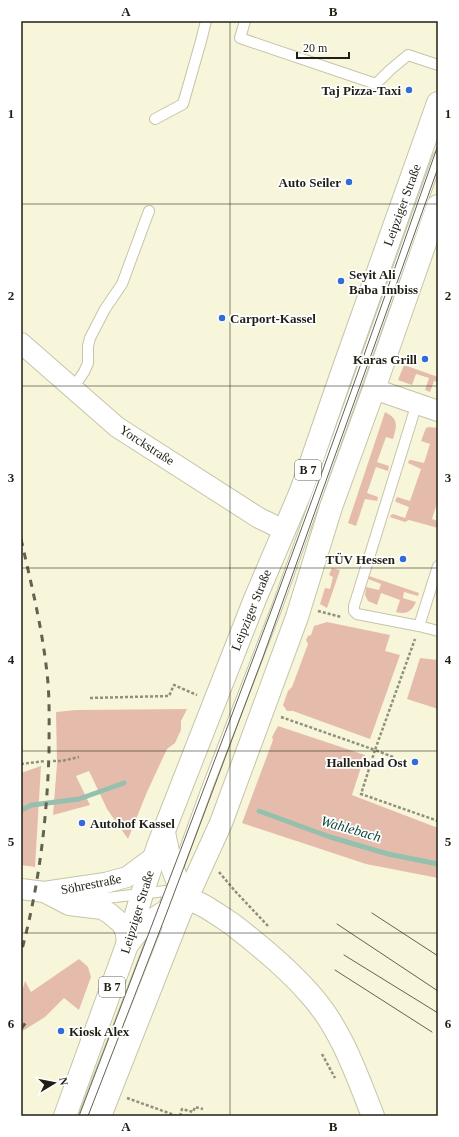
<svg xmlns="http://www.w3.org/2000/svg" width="459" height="1137" font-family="'Times New Roman',serif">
<rect width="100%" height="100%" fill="#f8f6da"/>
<path fill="#e5bcac" d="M404 365 438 377V382L434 381 430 392 425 390 429 378 416 374 412 385 398 380Z
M385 412C399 419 397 426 393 439L386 437 377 462 389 466 388 471 376 467 367 493 378 497 377 501 365 499 356 526 348 523Z
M429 427 438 428V500L432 519 438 521V528L409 520 405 522 390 517 391 515 393 514 405 518 409 507 396 502 395 501 397 497 410 501 421 469 408 463 409 460H411L424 463 430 444 421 441 426 428Z
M332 568 340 570 327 608 320 604 325 588 330 589 333 577 329 575Z
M369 576 419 593 418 596 404 592 403 598 416 602C412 611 407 615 396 612L400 600 381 593 377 605 368 601 365 595 366 587 379 590 381 584 368 579Z
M327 622 390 635 385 651 400 655 370 739 293 711H287L283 705 288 691 292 687 308 644 306 640 308 636 311 635 314 626Z
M420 658 438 660V709L407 699Z
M187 709 181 721V730L175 743 167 749 147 792 128 839 107 809 89 771 76 776 90 805 53 815 57 764 56 712 76 710Z
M278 726 365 755 352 795 438 828V878L366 864 242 823 273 740 272 737Z
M41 766 35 867 21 865V773Z
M79 959 88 967 91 977 79 1010 64 998 45 1017 21 1032V995L25 981 31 992Z"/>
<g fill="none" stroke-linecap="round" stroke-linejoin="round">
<path stroke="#95c0ae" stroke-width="5" d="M21 810 32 805 79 799 124 783
M259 811 330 837 388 854 438 864"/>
<defs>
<path id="lane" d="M245 21 240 38 376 84 390 70 408 55 438 65
M155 119 183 104 201 41 206 21
M73 388 84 372 88 363V346L90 338 105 309 122 284 149 211
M417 403 354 606V611L357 614 419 626 438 631
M419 626 438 566
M83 898H107L165 891 174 894
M84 1116 158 923 207 788 277 607 438 157"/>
<path id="street" d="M21 343 117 427 259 518 284 530
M374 389 438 411
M21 889 44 892 69 905 102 909 109 913 122 924 126 933 127 945
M44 892 105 883 127 877 154 857"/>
<path id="secondary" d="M164 832C167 849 175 886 188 897 192 901 199 903 204 906 213 911 223 918 232 924 258 944 288 969 309 993 341 1028 356 1073 373 1116
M127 945 140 928 188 897"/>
<path id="primary" d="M65 1116 127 945 142 894 158 846 255 599 301 491 343 370 438 103
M100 1116 180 913 221 823 297 617 331 507 374 389 438 206"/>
</defs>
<use href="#lane" stroke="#c6c4a9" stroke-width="12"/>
<use href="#street" stroke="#c6c4a9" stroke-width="22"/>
<use href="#secondary" stroke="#c6c4a9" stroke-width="24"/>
<use href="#primary" stroke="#c6c4a9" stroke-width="24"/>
<path stroke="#91907c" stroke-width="2.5" stroke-dasharray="3 2" stroke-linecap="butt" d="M318 611 341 617H342
M90 698 169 696 174 685 197 695
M281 717 375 750 361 794 438 821
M393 757 375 750 415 639
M53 761H62L79 757
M21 764 45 761
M219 872 235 891 268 926
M322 1054 335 1078
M127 1098 177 1116
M180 1116 182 1109 193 1112 195 1107 203 1109"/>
<use href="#lane" stroke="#fff" stroke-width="10"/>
<use href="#street" stroke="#fff" stroke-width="20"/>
<use href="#secondary" stroke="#fff" stroke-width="22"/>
<use href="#primary" stroke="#fff" stroke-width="22"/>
<path stroke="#636252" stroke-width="1" d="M372 913 438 956
M337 924 438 991
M344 955 438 1013
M335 970 432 1032
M79 1116C144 946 209 776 273 606 330 453 384 299 438 145
M88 1116 164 920 263 657 438 168"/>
<path stroke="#636252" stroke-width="3" stroke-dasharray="7 7" stroke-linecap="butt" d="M21 539C31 583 42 627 47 673 50 699 49 725 49 752 47 819 39 887 21 953
M21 1029 26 1022"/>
</g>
<path fill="none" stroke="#1f1f14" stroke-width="1" stroke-opacity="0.55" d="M230 21V1116M21 204H438M21 386H438M21 568H438M21 751H438M21 933H438"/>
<g fill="#336bda" stroke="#fff" stroke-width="1.5">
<circle cx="409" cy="90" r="4"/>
<circle cx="349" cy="182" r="4"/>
<circle cx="341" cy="281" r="4"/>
<circle cx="222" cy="318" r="4"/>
<circle cx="425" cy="359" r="4"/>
<circle cx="403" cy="559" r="4"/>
<circle cx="415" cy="762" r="4"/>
<circle cx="82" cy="823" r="4"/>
<circle cx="61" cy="1031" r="4"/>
</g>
<g text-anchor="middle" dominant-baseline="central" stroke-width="3.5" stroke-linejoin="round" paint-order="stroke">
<g fill="#fff" stroke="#62625a" stroke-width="1">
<rect x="295" y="460" width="26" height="20" rx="3"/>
<rect x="99" y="977" width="26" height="20" rx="3"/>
</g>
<g font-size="12" font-weight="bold" fill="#1f1f14">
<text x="308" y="470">B 7</text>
<text x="112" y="987">B 7</text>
</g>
<g font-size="13" font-weight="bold" fill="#1f1f14" stroke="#fff" text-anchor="end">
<text x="401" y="90">Taj Pizza-Taxi</text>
<text x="341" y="182">Auto Seiler</text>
<text x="349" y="274" text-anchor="start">Seyit Ali<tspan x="349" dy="15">Baba Imbiss</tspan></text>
<text x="230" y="318" text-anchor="start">Carport-Kassel</text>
<text x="417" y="359">Karas Grill</text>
<text x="395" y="559">TÜV Hessen</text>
<text x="407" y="762">Hallenbad Ost</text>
<text x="90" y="823" text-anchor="start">Autohof Kassel</text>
<text x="69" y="1031" text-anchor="start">Kiosk Alex</text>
</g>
<g font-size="13" fill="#1f1f14" stroke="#fff">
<text transform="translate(402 205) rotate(-70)">Leipziger Straße</text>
<text transform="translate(147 445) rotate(33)">Yorckstraße</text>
<text transform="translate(251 610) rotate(-68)">Leipziger Straße</text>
<text transform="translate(91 884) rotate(-11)">Söhrestraße</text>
<text transform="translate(137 912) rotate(-73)">Leipziger Straße</text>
</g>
<g font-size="14" font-style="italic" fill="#0a4634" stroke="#fff">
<text transform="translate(351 829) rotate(16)">Wahlebach</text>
</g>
</g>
<rect width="459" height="1137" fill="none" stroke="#ffffff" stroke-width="44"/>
<g transform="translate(54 1083) rotate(80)" stroke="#ffffff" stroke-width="3" paint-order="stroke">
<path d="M0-3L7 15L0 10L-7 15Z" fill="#1f1f14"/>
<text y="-6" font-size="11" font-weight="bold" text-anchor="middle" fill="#1f1f14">N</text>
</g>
<path d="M297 52v6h52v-6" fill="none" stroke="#1f1f14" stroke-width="2"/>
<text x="303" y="52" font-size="12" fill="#1f1f14" stroke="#ffffff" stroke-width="3" paint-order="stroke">20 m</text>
<rect x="22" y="22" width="415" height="1093" fill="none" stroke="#1f1f14" stroke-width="1.5"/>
<g font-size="13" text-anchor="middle" font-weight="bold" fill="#1f1f14">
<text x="126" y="16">A</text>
<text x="333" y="16">B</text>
<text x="11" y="118">1</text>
<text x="448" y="118">1</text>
<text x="11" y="300">2</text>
<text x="448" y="300">2</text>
<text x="11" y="482">3</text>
<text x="448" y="482">3</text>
<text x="11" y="664">4</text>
<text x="448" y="664">4</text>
<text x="11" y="846">5</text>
<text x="448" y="846">5</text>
<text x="11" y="1028">6</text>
<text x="448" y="1028">6</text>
<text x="126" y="1131">A</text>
<text x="333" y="1131">B</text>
</g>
</svg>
